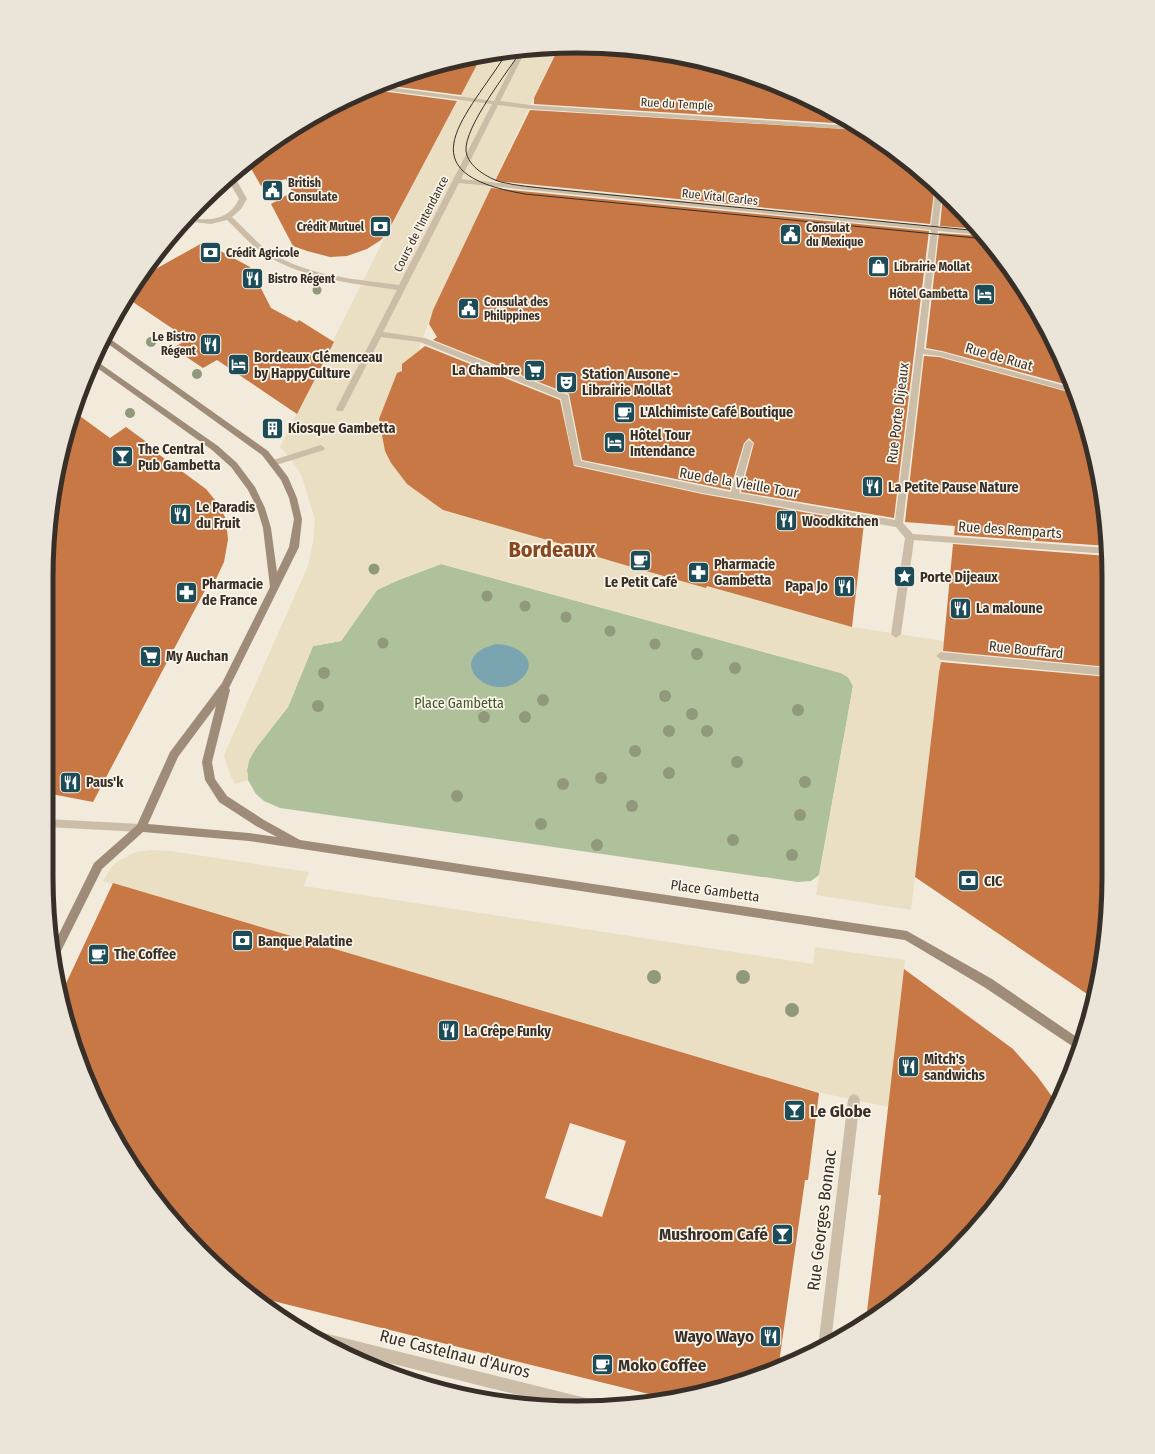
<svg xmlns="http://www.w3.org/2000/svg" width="1155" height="1454" font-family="'Fira Sans Condensed',sans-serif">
<rect width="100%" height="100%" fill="#f2ebdc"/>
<path fill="#afc19b" d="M441 564 841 673 848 677 853 686 819 875 811 881 798 882 280 808 264 801 256 794 248 780 247 770 249 760 256 748 288 707 313 646 341 641 377 590 396 581Z"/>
<path fill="#eadfc3" d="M557 49 434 308 418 351 403 364V365L410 368 394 381 378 422 384 423 385 451 391 463 407 484 441 505 440 509 852 627 944 641 939 672 911 910 816 895 853 686 848 677 841 673 441 564 396 581 377 590 341 641 313 646 288 707 256 748 249 760 247 770 248 780 235 784 230 775 224 755 308 566 313 542 315 520 301 474 289 457 280 447 387 233 481 57 508 51Z
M151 850 171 851 309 872 304 886 813 964 815 947 905 960 889 1107 817 1092 103 881 112 866 120 860 136 852Z"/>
<path fill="#7aa5b0" d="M496 644C516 644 542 660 521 679 490 706 441 658 496 644Z"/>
<path fill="#c77845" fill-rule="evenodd" d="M612 47 715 64 813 101 850 124 534 104V98L558 49Z
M481 57 461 95 383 85 407 74Z
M373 90 457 101 387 233 381 240 367 249 347 256 330 257 307 251 293 246 271 204 292 192 286 179 261 186 248 163 312 117Z
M530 110 860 130 901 156 937 189 934 192 930 224 495 181Z
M491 188 929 231 894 518 741 492 754 443 749 438 744 443 730 490 582 460 569 394 433 340 437 337 429 324 433 310Z
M943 195 977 227 979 229 940 226Z
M939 233 984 236 1038 312 1068 385 942 351 926 348Z
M204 242 250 267 271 308 297 322 299 320 334 342 297 414 217 360 203 368 173 348 188 339 127 298 143 276Z
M425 346 560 400 574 466 702 494 864 523 852 627 707 586 706 588 618 563 571 549 572 547 443 510 407 484 391 463 385 451 379 419 397 373 402 371V364Z
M924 356 939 357 1072 393 1091 440 1108 546 954 535 955 526 905 522Z
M73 411 110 438 126 427 152 446 150 448 206 489 219 505 226 519 228 540 224 562 216 579H211L93 802 46 793 47 543Z
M953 544 1108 556V667L943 651Z
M941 662 1108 677 1109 877 1099 980 1093 998 915 877 939 672Z
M113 883 819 1093 808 1180H805L779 1363 715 1390 661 1397 261 1298 202 1252 117 1142 64 1014 62 992ZM570 1123 626 1141 602 1217 545 1198Z
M904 969 1013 1049 1037 1076 1056 1102 999 1200 928 1276 866 1320 881 1195H878Z"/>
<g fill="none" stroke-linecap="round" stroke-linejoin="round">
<path fill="#cbbda7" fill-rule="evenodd" d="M321 445 325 448 324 450 273 466 269 463 270 461Z"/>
<path fill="#cbbda7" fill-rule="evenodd" d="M520 50H526L500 101 530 105 853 126 859 130 530 109 498 105 461 179 931 226 935 192 938 190 942 194 938 227 980 231 983 235 938 231 924 349 942 352 1069 387 1071 392 939 356 923 354 903 523 913 534 1108 548V554L914 540 901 634 896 638 891 634 905 538 896 527 702 493 574 465 561 399 420 342 381 337 344 409 343 411H337L336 409 397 290C352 283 301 279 263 253 249 244 239 231 227 220L211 224 184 221 188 217C209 222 229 220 239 199L227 178 233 174 247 199 241 209 232 217C244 228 254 240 266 249 303 276 355 279 399 285L492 104 374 89 380 86 494 101ZM459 183 931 230 895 520 739 493 753 443 749 440 745 443 731 492 581 461 568 395 425 338 383 332Z
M941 652 1108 668V676L941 660 936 656Z
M46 819 141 824 145 825 146 828 145 831 141 832 46 827Z
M854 1094 858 1096 860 1100 831 1342 818 1347 848 1100 850 1096Z
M312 1330 590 1399 595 1401 597 1405 577 1408 563 1406 353 1354 312 1337 307 1333Z"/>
<path fill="#9e8c79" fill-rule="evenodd" d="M106 336 268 451 288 477 297 498 302 519 299 547 229 688 230 690 212 762 215 779 227 796 264 820 300 840 907 931 992 979 1081 1040 1078 1050 984 987 905 940 249 841 143 832 102 869 60 953 56 955 55 942 94 863 137 825 170 752 222 683 270 587 263 528 257 508 248 490 231 467 212 450 93 365 95 360 218 446 237 463 255 487 265 508 271 528 277 572 289 547 294 519 289 498 281 480 262 455 104 341ZM216 706 202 762 205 780 219 802 256 826 277 837 249 833 148 824 178 757Z"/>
<path stroke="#372f28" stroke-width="1" d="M522 50C508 71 464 127 466 151 468 167 488 178 501 182 517 186 534 187 550 189L980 231
M508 51C467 117 401 173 525 194L986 239"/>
</g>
<g fill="#90997b">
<circle cx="317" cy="290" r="4.5"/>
<circle cx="151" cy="342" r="5"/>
<circle cx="197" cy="374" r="5"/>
<circle cx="130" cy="413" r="5"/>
<circle cx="374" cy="569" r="5.5"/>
<circle cx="487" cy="596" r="5.5"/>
<circle cx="525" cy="606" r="5.5"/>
<circle cx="566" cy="617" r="5.5"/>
<circle cx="610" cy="631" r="5.5"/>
<circle cx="383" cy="643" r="5.5"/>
<circle cx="655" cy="644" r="5.5"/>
<circle cx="697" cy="654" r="6"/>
<circle cx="735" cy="668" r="6"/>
<circle cx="324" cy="673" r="6"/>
<circle cx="665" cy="696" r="6"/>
<circle cx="543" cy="700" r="6"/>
<circle cx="318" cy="706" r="6"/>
<circle cx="798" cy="710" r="6"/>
<circle cx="692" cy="714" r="6"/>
<circle cx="484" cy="717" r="6"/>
<circle cx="525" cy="717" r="6"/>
<circle cx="669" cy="731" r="6"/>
<circle cx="707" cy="731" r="6"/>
<circle cx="635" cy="751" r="6"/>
<circle cx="737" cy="762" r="6"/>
<circle cx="669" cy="773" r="6"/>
<circle cx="601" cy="778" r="6"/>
<circle cx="805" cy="782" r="6"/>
<circle cx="563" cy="784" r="6"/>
<circle cx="457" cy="796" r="6"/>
<circle cx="632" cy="806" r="6"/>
<circle cx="800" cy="815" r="6"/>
<circle cx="541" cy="824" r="6"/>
<circle cx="733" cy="840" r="6"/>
<circle cx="597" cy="845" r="6"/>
<circle cx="792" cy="855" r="6"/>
<circle cx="654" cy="977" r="7"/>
<circle cx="743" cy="977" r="7"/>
<circle cx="792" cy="1010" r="7"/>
</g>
<defs>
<symbol id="civic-square" viewBox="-11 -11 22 22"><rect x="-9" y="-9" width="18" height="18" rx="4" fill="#1d4c59" stroke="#faf4e8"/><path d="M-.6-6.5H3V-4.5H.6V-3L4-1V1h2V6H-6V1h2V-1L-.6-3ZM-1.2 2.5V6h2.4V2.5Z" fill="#fff"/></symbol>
<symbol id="bank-square" viewBox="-11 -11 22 22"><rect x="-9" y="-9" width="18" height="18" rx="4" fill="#1d4c59" stroke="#faf4e8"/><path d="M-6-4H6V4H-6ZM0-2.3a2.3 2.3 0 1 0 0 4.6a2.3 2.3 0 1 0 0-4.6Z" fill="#fff"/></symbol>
<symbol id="shop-square" viewBox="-11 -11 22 22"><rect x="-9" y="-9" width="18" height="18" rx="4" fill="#1d4c59" stroke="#faf4e8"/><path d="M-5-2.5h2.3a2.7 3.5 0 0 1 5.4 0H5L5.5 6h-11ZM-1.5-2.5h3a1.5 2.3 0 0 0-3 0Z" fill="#fff"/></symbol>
<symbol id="restaurant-square" viewBox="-11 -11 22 22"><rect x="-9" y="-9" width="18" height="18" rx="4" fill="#1d4c59" stroke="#faf4e8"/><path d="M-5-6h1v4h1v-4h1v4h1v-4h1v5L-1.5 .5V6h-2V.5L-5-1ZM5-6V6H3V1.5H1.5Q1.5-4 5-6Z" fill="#fff"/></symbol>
<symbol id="hotel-square" viewBox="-11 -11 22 22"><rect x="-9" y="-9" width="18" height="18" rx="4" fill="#1d4c59" stroke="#faf4e8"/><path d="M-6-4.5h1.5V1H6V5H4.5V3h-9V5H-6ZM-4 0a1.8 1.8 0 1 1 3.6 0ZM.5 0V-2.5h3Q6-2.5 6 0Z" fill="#fff"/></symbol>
<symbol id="supermarket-square" viewBox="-11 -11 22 22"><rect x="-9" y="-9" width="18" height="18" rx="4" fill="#1d4c59" stroke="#faf4e8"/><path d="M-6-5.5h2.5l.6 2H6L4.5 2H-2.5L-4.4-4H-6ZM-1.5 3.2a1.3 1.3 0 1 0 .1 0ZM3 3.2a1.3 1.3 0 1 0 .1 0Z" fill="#fff"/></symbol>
<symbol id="theatre-square" viewBox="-11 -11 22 22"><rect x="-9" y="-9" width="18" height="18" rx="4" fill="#1d4c59" stroke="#faf4e8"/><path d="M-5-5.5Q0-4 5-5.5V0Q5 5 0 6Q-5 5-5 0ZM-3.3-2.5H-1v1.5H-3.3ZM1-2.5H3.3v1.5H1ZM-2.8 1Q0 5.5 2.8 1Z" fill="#fff"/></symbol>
<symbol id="cafe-square" viewBox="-11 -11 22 22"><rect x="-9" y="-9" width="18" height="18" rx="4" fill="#1d4c59" stroke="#faf4e8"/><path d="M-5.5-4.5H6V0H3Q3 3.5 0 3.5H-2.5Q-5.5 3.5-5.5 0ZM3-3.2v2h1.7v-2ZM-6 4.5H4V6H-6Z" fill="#fff"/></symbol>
<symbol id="building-square" viewBox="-11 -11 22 22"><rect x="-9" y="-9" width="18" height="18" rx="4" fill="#1d4c59" stroke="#faf4e8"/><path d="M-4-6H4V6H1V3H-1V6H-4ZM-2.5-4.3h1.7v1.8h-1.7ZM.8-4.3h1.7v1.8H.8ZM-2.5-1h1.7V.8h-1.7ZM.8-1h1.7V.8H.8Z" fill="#fff"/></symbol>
<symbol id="bar-square" viewBox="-11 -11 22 22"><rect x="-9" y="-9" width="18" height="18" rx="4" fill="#1d4c59" stroke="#faf4e8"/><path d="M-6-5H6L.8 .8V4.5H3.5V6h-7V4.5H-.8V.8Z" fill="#fff"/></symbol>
<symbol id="pharmacy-square" viewBox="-11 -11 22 22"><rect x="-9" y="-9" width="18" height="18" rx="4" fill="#1d4c59" stroke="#faf4e8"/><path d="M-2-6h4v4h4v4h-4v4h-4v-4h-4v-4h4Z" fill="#fff"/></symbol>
<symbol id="sight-square" viewBox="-11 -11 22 22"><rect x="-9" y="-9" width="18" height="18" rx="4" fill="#1d4c59" stroke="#faf4e8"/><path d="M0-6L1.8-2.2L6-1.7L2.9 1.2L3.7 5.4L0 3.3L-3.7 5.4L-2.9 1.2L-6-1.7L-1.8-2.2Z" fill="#fff"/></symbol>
</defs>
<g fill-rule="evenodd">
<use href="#civic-square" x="260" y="178" width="25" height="25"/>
<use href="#bank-square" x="368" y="214" width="25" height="25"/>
<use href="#civic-square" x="778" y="222" width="25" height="25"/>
<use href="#bank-square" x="198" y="240" width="25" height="25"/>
<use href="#shop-square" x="866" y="254" width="25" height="25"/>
<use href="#restaurant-square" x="240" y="266" width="25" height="25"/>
<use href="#hotel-square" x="972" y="282" width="25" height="25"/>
<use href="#civic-square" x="456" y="296" width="25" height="25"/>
<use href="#restaurant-square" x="198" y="332" width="25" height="25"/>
<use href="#hotel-square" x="226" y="352" width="25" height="25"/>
<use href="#supermarket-square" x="522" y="358" width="25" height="25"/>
<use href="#theatre-square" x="554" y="370" width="25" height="25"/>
<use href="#cafe-square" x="612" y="400" width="25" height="25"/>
<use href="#building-square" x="260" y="416" width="25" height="25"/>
<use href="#hotel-square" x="602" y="430" width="25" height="25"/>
<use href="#bar-square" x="110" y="444" width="25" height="25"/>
<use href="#restaurant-square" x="860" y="474" width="25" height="25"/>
<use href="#restaurant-square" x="168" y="502" width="25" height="25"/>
<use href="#restaurant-square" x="774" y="508" width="25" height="25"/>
<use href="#cafe-square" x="628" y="548" width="25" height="25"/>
<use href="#pharmacy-square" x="686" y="560" width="25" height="25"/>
<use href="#sight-square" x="892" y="564" width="25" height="25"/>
<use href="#restaurant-square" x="832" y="574" width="25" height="25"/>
<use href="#pharmacy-square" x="174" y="580" width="25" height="25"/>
<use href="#restaurant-square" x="948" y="596" width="25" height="25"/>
<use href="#supermarket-square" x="138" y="644" width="25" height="25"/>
<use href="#restaurant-square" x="58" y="770" width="25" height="25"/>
<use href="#bank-square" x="956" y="868" width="25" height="25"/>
<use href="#bank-square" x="230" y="928" width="25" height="25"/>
<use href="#cafe-square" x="86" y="942" width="25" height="25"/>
<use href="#restaurant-square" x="436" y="1018" width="25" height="25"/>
<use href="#restaurant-square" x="896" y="1054" width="25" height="25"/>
<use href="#bar-square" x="782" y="1098" width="25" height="25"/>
<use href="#bar-square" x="770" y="1222" width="25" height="25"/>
<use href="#restaurant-square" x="758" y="1324" width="25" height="25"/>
<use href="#cafe-square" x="590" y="1352" width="25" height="25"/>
</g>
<g text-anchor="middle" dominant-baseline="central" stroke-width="3.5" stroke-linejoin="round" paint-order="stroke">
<g font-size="12" fill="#372f28" stroke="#faf4e8">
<text transform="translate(677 104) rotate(3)">Rue du Temple</text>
<text transform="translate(720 197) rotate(6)">Rue Vital Carles</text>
<text transform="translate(421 224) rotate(-63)">Cours de l'Intendance</text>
</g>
<g font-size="12" font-weight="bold" fill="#372f28" stroke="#faf4e8" text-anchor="start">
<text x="288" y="183">British<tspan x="288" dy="14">Consulate</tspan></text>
<text x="364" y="227" text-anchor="end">Crédit Mutuel</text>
<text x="806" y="228">Consulat<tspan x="806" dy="14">du Mexique</tspan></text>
<text x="226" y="253">Crédit Agricole</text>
<text x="894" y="267">Librairie Mollat</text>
<text x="268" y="279">Bistro Régent</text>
<text x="968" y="294" text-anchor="end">Hôtel Gambetta</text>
<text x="484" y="302">Consulat des<tspan x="484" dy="14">Philippines</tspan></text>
<text x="196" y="337" text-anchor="end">Le Bistro<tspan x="196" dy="14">Régent</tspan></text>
</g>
<g font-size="14" font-weight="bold" fill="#372f28" stroke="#faf4e8" text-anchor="start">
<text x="254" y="357">Bordeaux Clémenceau<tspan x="254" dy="16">by HappyCulture</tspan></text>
<text x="520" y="370" text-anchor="end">La Chambre</text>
<text x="582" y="374">Station Ausone -<tspan x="582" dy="16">Librairie Mollat</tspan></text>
<text x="640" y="412">L'Alchimiste Café Boutique</text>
<text x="288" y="428">Kiosque Gambetta</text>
<text x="630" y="435">Hôtel Tour<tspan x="630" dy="16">Intendance</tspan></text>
<text x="138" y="449">The Central<tspan x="138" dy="16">Pub Gambetta</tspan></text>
<text x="888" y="487">La Petite Pause Nature</text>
<text x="196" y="507">Le Paradis<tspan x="196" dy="16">du Fruit</tspan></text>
<text x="802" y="521">Woodkitchen</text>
<text x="714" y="564">Pharmacie<tspan x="714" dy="16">Gambetta</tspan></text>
<text x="920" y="577">Porte Dijeaux</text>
<text x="641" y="582" text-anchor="middle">Le Petit Café</text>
<text x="202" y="584">Pharmacie<tspan x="202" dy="16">de France</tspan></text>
<text x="828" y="586" text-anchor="end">Papa Jo</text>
<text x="976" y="608">La maloune</text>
<text x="166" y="656">My Auchan</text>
<text x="86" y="782">Paus'k</text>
<text x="984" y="881">CIC</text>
<text x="258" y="941">Banque Palatine</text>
<text x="114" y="954">The Coffee</text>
<text x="464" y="1031">La Crêpe Funky</text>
<text x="924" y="1059">Mitch's<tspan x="924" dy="16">sandwichs</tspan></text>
</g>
<g font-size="14" fill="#372f28" stroke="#faf4e8">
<text transform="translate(999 357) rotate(16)">Rue de Ruat</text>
<text transform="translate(898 413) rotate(-83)">Rue Porte Dijeaux</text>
<text transform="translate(739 483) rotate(10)">Rue de la Vieille Tour</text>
<text transform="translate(1010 530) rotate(4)">Rue des Remparts</text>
<text transform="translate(1026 650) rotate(6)">Rue Bouffard</text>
<text transform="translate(715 891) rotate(8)">Place Gambetta</text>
</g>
<g font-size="14" fill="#40562b" stroke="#faf4e8">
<text x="459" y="703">Place Gambetta</text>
</g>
<g font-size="17" font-weight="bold" fill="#372f28" stroke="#faf4e8" text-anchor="start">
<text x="810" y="1111">Le Globe</text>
<text x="768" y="1234" text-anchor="end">Mushroom Café</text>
<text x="754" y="1336" text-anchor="end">Wayo Wayo</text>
<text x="618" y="1365">Moko Coffee</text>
</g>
<g font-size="17" fill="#372f28" stroke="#faf4e8">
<text transform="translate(822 1220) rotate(-83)">Rue Georges Bonnac</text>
<text transform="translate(455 1354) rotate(14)">Rue Castelnau d'Auros</text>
</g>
<g font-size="22" font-weight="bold" fill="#874820" stroke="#faf4e8">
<text x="552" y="549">Bordeaux</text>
</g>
</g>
<path d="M0 0H1155V1454H0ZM577 53H578A524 524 0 0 1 1102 577V877A524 524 0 0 1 578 1401H577A524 524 0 0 1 53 877V577A524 524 0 0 1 577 53Z" fill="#eae4d9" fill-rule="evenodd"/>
<path fill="none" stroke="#372f28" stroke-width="5" d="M577 53H578A524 524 0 0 1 1102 577V877A524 524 0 0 1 578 1401H577A524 524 0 0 1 53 877V577A524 524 0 0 1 577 53Z"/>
</svg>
